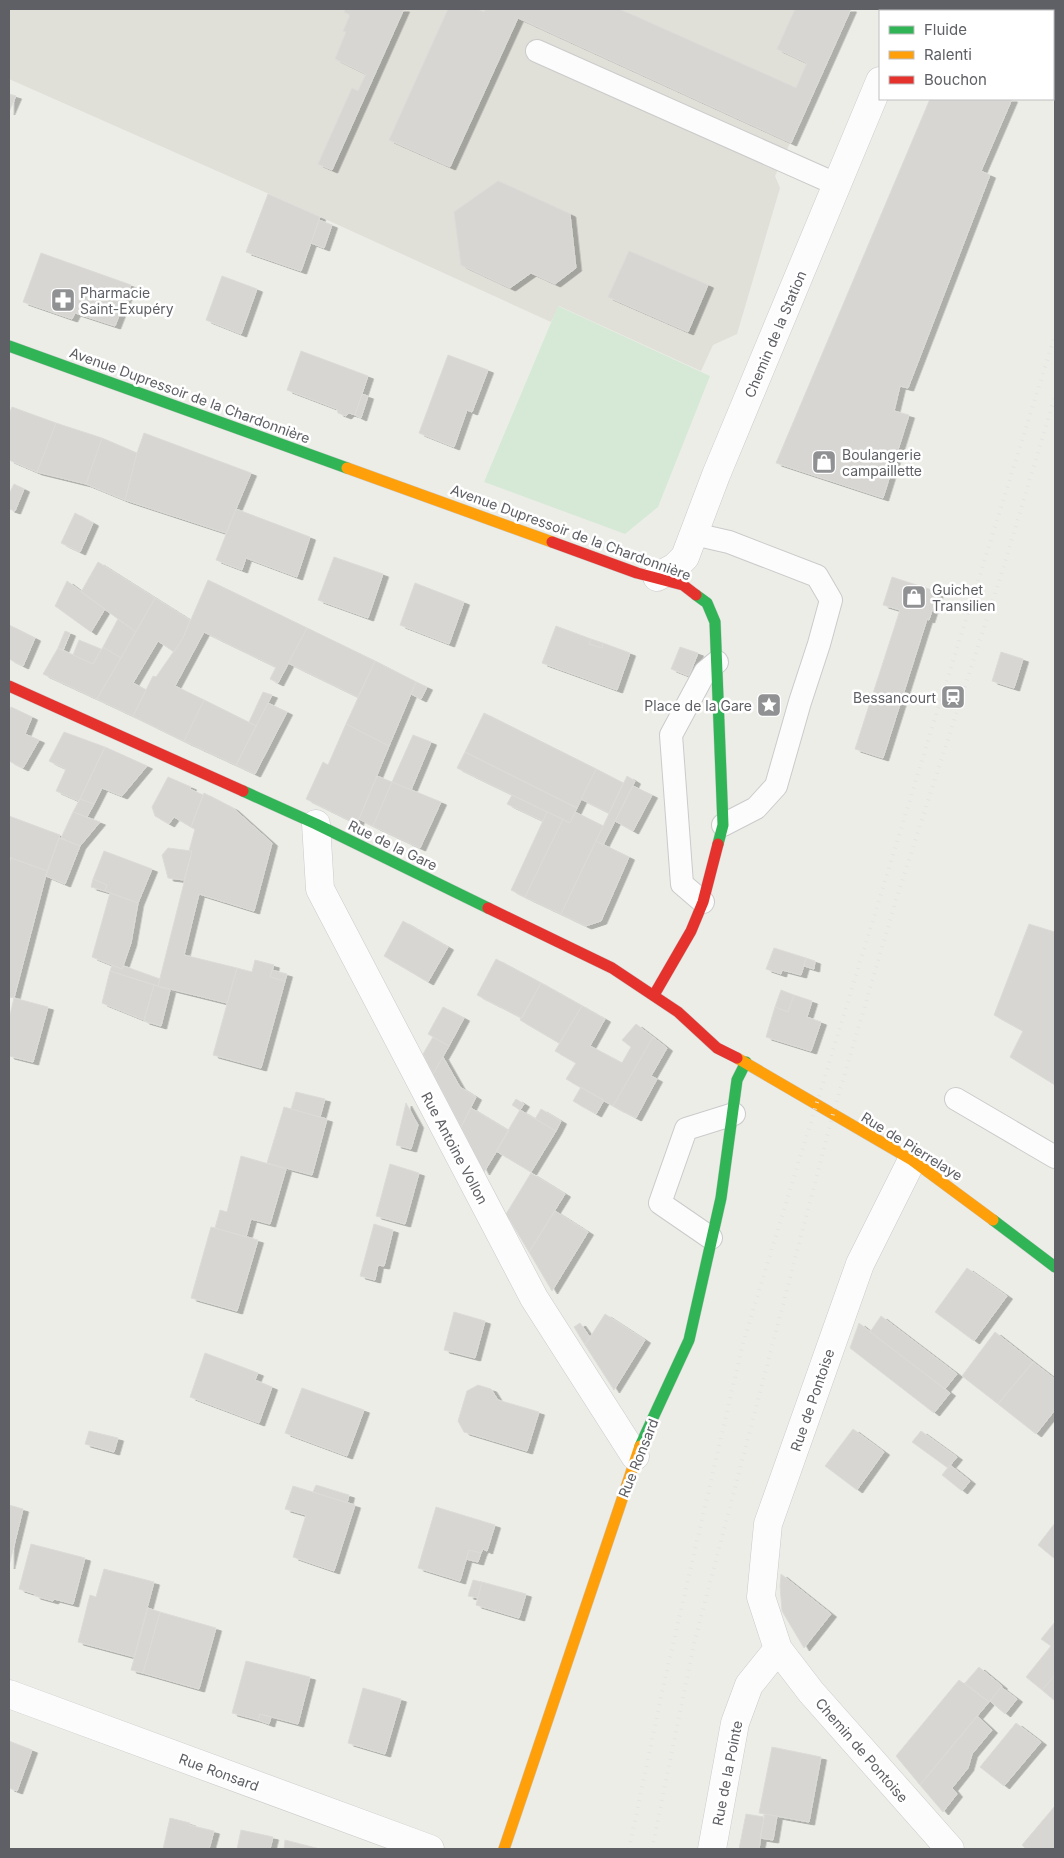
<svg xmlns="http://www.w3.org/2000/svg" width="1064" height="1858" font-family="Inter,sans-serif">
<defs>
<filter id="shadow"><feDropShadow dx="5.5" dy="3" stdDeviation="0" flood-color="#0004"/></filter>
</defs>
<rect width="100%" height="100%" fill="#edede8"/>
<path fill="#e0dfd8" d="M9 9H851L775 176 780 188 737 334 713 345 701 371 559 306 551 322 312 213 9 79Z"/>
<path fill="#d6e9d6" d="M558 306 710 376 658 507 625 534 484 482Z"/>
<path fill="#d7d6d3" stroke="#dcdbd8" filter="url(#shadow)" d="M346 9H404L332 170 318 164 352 88 358 91 366 74 335 59 346 32 343 31 350 15 344 12Z
M448 9H477L484 12 486 9H619L796 88 807 63 777 49 795 9H851L791 143 518 18 450 167 389 140Z
M1006 9H1037L1036 11H1005Z
M9 94 16 96 9 112Z
M930 99H1012L981 171 990 175 908 388 900 386 894 411 909 415 883 498 776 463Z
M498 181 570 214 576 268 555 284 531 273 510 288 461 265 454 212Z
M268 194 320 217 301 271 246 252Z
M319 220 332 225 324 248 311 243Z
M629 251 708 285 688 332 608 297Z
M41 253 131 285 115 326 75 313 72 319 23 302Z
M222 276 257 289 241 334 206 320Z
M301 351 368 376 355 415 349 413 346 416 338 413 337 409 287 390Z
M448 355 488 370 472 412 467 410 454 447 419 433Z
M362 394 368 396 361 418 355 415Z
M12 407 56 423 37 472 9 460V414Z
M56 423 102 438 86 484 37 472Z
M144 433 251 473 226 533 125 500 137 453Z
M102 438 137 453 125 500 86 484Z
M14 484 24 489 15 511 9 509V494Z
M236 509 310 537 297 577 246 558 242 570 216 560Z
M75 513 93 523 80 552 61 543Z
M334 557 383 574 368 618 318 600Z
M98 562 155 598 136 632 81 592Z
M892 577 938 592 929 620 927 619 883 758 855 749 900 610 883 605Z
M208 580 307 628 278 683 270 679 276 667 204 632 175 686 204 700 184 741 133 716 153 676 156 677 183 638Z
M67 581 105 609 91 632 55 606Z
M415 583 464 602 449 644 400 625Z
M155 598 190 620 183 638 174 652 158 641 133 683 146 690 133 716 97 699Z
M118 619 136 632 121 658 103 647Z
M9 625 35 638 23 666 9 659Z
M556 626 591 639 589 644 602 648 603 643 630 653 617 690 542 663Z
M307 628 375 661 358 697 288 663Z
M65 631 70 633 63 650 58 648Z
M591 639 603 643 602 648 589 644Z
M79 640 101 649 93 664 73 655Z
M103 647 121 658 97 699 43 674 58 648 93 664Z
M680 647 698 653 689 676 671 669Z
M1001 652 1023 659 1014 688 992 681Z
M375 661 416 682 389 746 346 724Z
M416 682 427 687 421 699 411 694Z
M263 692 272 695 256 726 249 722Z
M204 700 256 726 236 765 184 741Z
M268 703 287 712 255 774 236 765Z
M11 707 32 717 25 734 39 740 23 768 9 761V712Z
M484 713 596 769 577 808 465 752Z
M346 724 389 746 357 824 306 799 323 762 328 765Z
M64 732 105 747 79 801 56 791 66 769 49 761Z
M413 735 431 742 411 790 392 782Z
M105 747 147 766 122 796 102 788 94 804 80 799Z
M465 752 577 808 570 823 457 768Z
M596 769 623 783 609 813 581 799Z
M377 776 392 782 373 826 359 819Z
M627 776 635 781 603 845 596 841Z
M168 777 191 787 190 789 203 795 191 827 174 817 169 824 155 816 152 807Z
M392 782 441 802 420 848 373 826Z
M633 786 652 795 633 831 615 821Z
M204 793 233 808 272 843 254 911 199 894 184 955 237 968 227 1003 158 986 192 851H189L195 829 191 827Z
M512 795 547 812 543 821 507 804Z
M80 799 94 804 87 817 73 812Z
M73 812 100 822 80 846 61 838Z
M547 812 563 819 525 897 511 890Z
M575 812 603 826 561 914 525 897 563 819 570 823Z
M9 816 60 835 47 871 9 857Z
M59 838 80 846 65 884 46 876Z
M596 841 629 857 601 921 586 926 561 914Z
M168 848 192 851 184 880 168 878 162 855Z
M104 851 152 869 138 903 105 891 107 885 93 879Z
M11 858 47 871 14 998 9 997V865Z
M93 879 107 885 105 891 91 887Z
M110 893 138 903 131 943 122 969 92 957Z
M403 921 448 947 428 982 384 956Z
M1029 924 1055 932V1085L1010 1057 1023 1031 994 1015Z
M774 948 806 958 801 975 782 970 781 974 766 969Z
M806 958 815 961 814 969 804 966Z
M496 959 541 983 522 1018 477 995Z
M255 960 274 965 270 977 285 981 261 1068 213 1055 237 968 252 972Z
M112 965 122 969 124 966 160 979 158 986 110 971Z
M272 970 287 974 285 981 270 977Z
M110 971 154 985 144 1020 102 1003Z
M541 983 582 1006 559 1043 520 1020Z
M154 985 170 990 161 1026 144 1021Z
M781 990 794 995 788 1012 775 1007Z
M794 995 812 1001 807 1017 821 1022 811 1051 766 1037 775 1007 788 1012Z
M14 998 48 1007 33 1062 9 1056V1019Z
M582 1006 605 1019 590 1046 622 1063 631 1047 622 1040 636 1024 653 1037 613 1106 566 1079 576 1063 555 1051Z
M443 1007 464 1018 449 1046 428 1034Z
M433 1037 449 1046 433 1074 423 1054Z
M653 1037 667 1048 651 1076 657 1079 636 1118 613 1106Z
M443 1057 460 1087 476 1097 461 1127 433 1074Z
M581 1087 604 1100 596 1114 573 1101Z
M296 1092 325 1099 320 1117 291 1109Z
M516 1099 524 1104 520 1110 512 1105Z
M406 1103 418 1125 411 1149 396 1145Z
M284 1107 327 1119 312 1175 267 1163Z
M471 1108 509 1131 484 1172 461 1127Z
M541 1109 561 1121 556 1131 535 1119Z
M520 1110 556 1131 531 1172 496 1151Z
M241 1156 286 1169 270 1224 251 1219 246 1237 215 1228 220 1210 227 1212Z
M390 1164 419 1173 405 1224 376 1216Z
M531 1173 565 1194 529 1252 506 1214Z
M555 1211 588 1232 552 1291 529 1252Z
M374 1224 393 1230 384 1266 378 1265 375 1280 360 1276Z
M211 1227 258 1240 237 1311 191 1298Z
M967 1268 1007 1296 974 1341 935 1312Z
M454 1312 485 1321 475 1358 444 1350Z
M605 1314 645 1340 614 1390 585 1345Z
M881 1316 957 1374 945 1389 870 1332Z
M580 1323 590 1337 585 1345 574 1327Z
M859 1323 950 1393 934 1413 850 1348Z
M995 1332 1033 1362 998 1404 962 1376Z
M205 1353 258 1373 255 1380 272 1387 259 1423 190 1397Z
M1033 1362 1055 1379V1410L1036 1434 998 1404Z
M478 1385 491 1389 498 1400 539 1412 527 1451 464 1432 458 1421 467 1391Z
M302 1388 364 1410 347 1456 285 1433Z
M853 1429 884 1452 857 1490 825 1466Z
M89 1431 118 1438 114 1452 85 1444Z
M921 1431 957 1457 948 1468 912 1442Z
M950 1465 970 1481 962 1491 942 1475Z
M316 1485 349 1495 347 1503 313 1492Z
M293 1486 355 1505 334 1571 293 1557 306 1515 285 1509Z
M9 1505 23 1509 9 1566Z
M436 1507 495 1525 487 1551 483 1549 481 1553 469 1550 460 1581 418 1568Z
M1055 1523V1559L1038 1545Z
M31 1544 85 1558 73 1604 54 1599 53 1601 35 1596V1594L19 1589Z
M469 1550 481 1553 478 1562 466 1559Z
M104 1569 154 1582 134 1657 78 1642 90 1595 96 1597Z
M781 1574 831 1614 804 1648 782 1611 780 1586Z
M473 1580 482 1582 478 1598 468 1596Z
M482 1582 526 1594 519 1618 476 1605Z
M148 1608 160 1612 143 1673 131 1670Z
M160 1612 216 1628 199 1689 143 1673Z
M1055 1622V1675L1042 1690 1026 1677 1051 1646 1041 1639Z
M246 1661 310 1677 298 1724 260 1714 258 1720 232 1713Z
M979 1667 1002 1686 989 1702 965 1683Z
M1055 1675V1701L1042 1690Z
M959 1680 989 1702 920 1785 896 1756Z
M1001 1687 1017 1699 1005 1714 990 1701Z
M363 1688 401 1699 385 1754 348 1743Z
M260 1714 271 1717 269 1724 258 1720Z
M977 1716 992 1730 972 1754 968 1768 952 1788 957 1794 943 1812 920 1785Z
M1016 1723 1041 1742 1004 1786 980 1767Z
M9 1741 32 1750 17 1791 9 1788Z
M772 1747 821 1757 809 1822 759 1813Z
M1055 1806V1849H1026L1022 1845Z
M746 1814 764 1817 759 1849H739Z
M765 1814 777 1816 773 1840 760 1838Z
M170 1818 190 1823 189 1825 214 1831 209 1849H163Z
M241 1830 273 1837 270 1849H237Z
M285 1840 320 1849H284Z"/>
<g fill="none" stroke-linecap="round" stroke-linejoin="round">
<defs>
<path id="lane" d="M537 51 838 185
M694 534 729 542 817 576 831 600 819 644 800 702 776 786 756 808 723 825
M703 902 682 884 671 735 705 672 717 662
M956 1099 1055 1157
M711 1238 660 1203 686 1129 734 1114"/>
<path id="street" d="M908 11 909 9
M657 577 675 567 685 557 716 475 880 81
M316 824 320 889 534 1298 635 1456
M912 1160 860 1264 768 1524 761 1597 778 1649 811 1692 950 1849
M9 1694 430 1849
M712 1849 735 1723 749 1685 778 1649"/>
<path id="fast" d="M9 346 347 468
M696 595 707 603 715 622 723 825 718 844
M243 791 316 824 488 908
M993 1220 1055 1267
M640 1446 689 1340 721 1198 737 1080 746 1062"/>
<path id="slow" d="M347 468 552 542
M737 1058 912 1160 993 1220
M504 1849 640 1446"/>
<path id="jam" d="M552 542 637 573 683 585 696 595
M9 686 243 791
M488 908 612 968 678 1012 717 1048 737 1058
M654 995 691 931 703 902 718 844"/>
</defs>
<use href="#lane" stroke="#cacbca" stroke-width="24"/>
<use href="#street" stroke="#cacbca" stroke-width="29"/>
<use href="#fast" stroke="#cbcbcb" stroke-width="12"/>
<use href="#slow" stroke="#cbcbcb" stroke-width="12"/>
<use href="#jam" stroke="#cbcbcb" stroke-width="12"/>
<use href="#lane" stroke="#fcfcfc" stroke-width="22"/>
<use href="#street" stroke="#fcfcfc" stroke-width="28"/>
<use href="#fast" stroke="#30b455" stroke-width="11"/>
<use href="#slow" stroke="#ff9f0a" stroke-width="11"/>
<use href="#jam" stroke="#e5322d" stroke-width="11"/>
<path stroke="#e4e4e3" stroke-width="4" stroke-dasharray="1 6" stroke-linecap="butt" d="M629 1849 664 1683 743 1343 932 728 1055 335
M652 1849 694 1644 833 1114 897 897 1002 572 1055 396"/>
</g>
<defs>
<symbol id="pharmacy-square" viewBox="-11 -11 22 22"><rect x="-9" y="-9" width="18" height="18" rx="4" fill="#909193" stroke="#fff"/><path d="M-2-6h4v4h4v4h-4v4h-4v-4h-4v-4h4Z" fill="#fff"/></symbol>
<symbol id="shop-square" viewBox="-11 -11 22 22"><rect x="-9" y="-9" width="18" height="18" rx="4" fill="#909193" stroke="#fff"/><path d="M-5-2.5h2.3a2.7 3.5 0 0 1 5.4 0H5L5.5 6h-11ZM-1.5-2.5h3a1.5 2.3 0 0 0-3 0Z" fill="#fff"/></symbol>
<symbol id="station-square" viewBox="-11 -11 22 22"><rect x="-9" y="-9" width="18" height="18" rx="4" fill="#909193" stroke="#fff"/><path d="M-3-6H3Q5-6 5-4V2Q5 4 3 4L4.5 6H3L1.5 4h-3L-3 6H-4.5L-3 4Q-5 4-5 2V-4Q-5-6-3-6ZM-3.5-4v3h7v-3ZM-3.5 1v1.5H-2V1ZM2 1v1.5H3.5V1Z" fill="#fff"/></symbol>
<symbol id="sight-square" viewBox="-11 -11 22 22"><rect x="-9" y="-9" width="18" height="18" rx="4" fill="#909193" stroke="#fff"/><path d="M0-6L1.8-2.2L6-1.7L2.9 1.2L3.7 5.4L0 3.3L-3.7 5.4L-2.9 1.2L-6-1.7L-1.8-2.2Z" fill="#fff"/></symbol>
</defs>
<g fill-rule="evenodd">
<use href="#pharmacy-square" x="49" y="286" width="28" height="28"/>
<use href="#shop-square" x="810" y="448" width="28" height="28"/>
<use href="#shop-square" x="900" y="583" width="28" height="28"/>
<use href="#station-square" x="939" y="683" width="28" height="28"/>
<use href="#sight-square" x="755" y="691" width="28" height="28"/>
</g>
<g text-anchor="middle" dominant-baseline="central" stroke-width="5" stroke-linejoin="round" paint-order="stroke">
<g font-size="14" fill="#5e6065" stroke="#fff" text-anchor="start">
<text x="80" y="292">Pharmacie<tspan x="80" dy="16">Saint-Exupéry</tspan></text>
<text x="842" y="454">Boulangerie<tspan x="842" dy="16">campaillette</tspan></text>
<text x="932" y="589">Guichet<tspan x="932" dy="16">Transilien</tspan></text>
<text x="936" y="697" text-anchor="end">Bessancourt</text>
<text x="752" y="705" text-anchor="end">Place de la Gare</text>
</g>
<g font-size="14" fill="#5e6065" stroke="#fff">
<text transform="translate(775 334) rotate(-67)">Chemin de la Station</text>
<text transform="translate(190 395) rotate(20)">Avenue Dupressoir de la Chardonnière</text>
<text transform="translate(571 532) rotate(20)">Avenue Dupressoir de la Chardonnière</text>
<text transform="translate(393 845) rotate(26)">Rue de la Gare</text>
<text transform="translate(912 1146) rotate(32)">Rue de Pierrelaye</text>
<text transform="translate(455 1148) rotate(62)">Rue Antoine Vollon</text>
<text transform="translate(812 1400) rotate(-71)">Rue de Pontoise</text>
<text transform="translate(638 1458) rotate(-68)">Rue Ronsard</text>
<text transform="translate(862 1750) rotate(49)">Chemin de Pontoise</text>
<text transform="translate(219 1772) rotate(20)">Rue Ronsard</text>
<text transform="translate(727 1773) rotate(-79)">Rue de la Pointe</text>
</g>
</g>
<rect width="1064" height="1858" fill="none" stroke="#5e6065" stroke-width="20"/>
<rect x="879" y="10" width="175" height="90" fill="#ffffff" stroke="#bfbfc1"/>
<rect x="889" y="26" width="25" height="8" fill="#30b455" stroke="#bfbfc1"/>
<text x="924" y="35" font-size="15" fill="#5e6065">Fluide</text>
<rect x="889" y="51" width="25" height="8" fill="#ff9f0a" stroke="#bfbfc1"/>
<text x="924" y="60" font-size="15" fill="#5e6065">Ralenti</text>
<rect x="889" y="76" width="25" height="8" fill="#e5322d" stroke="#bfbfc1"/>
<text x="924" y="85" font-size="15" fill="#5e6065">Bouchon</text>
</svg>
